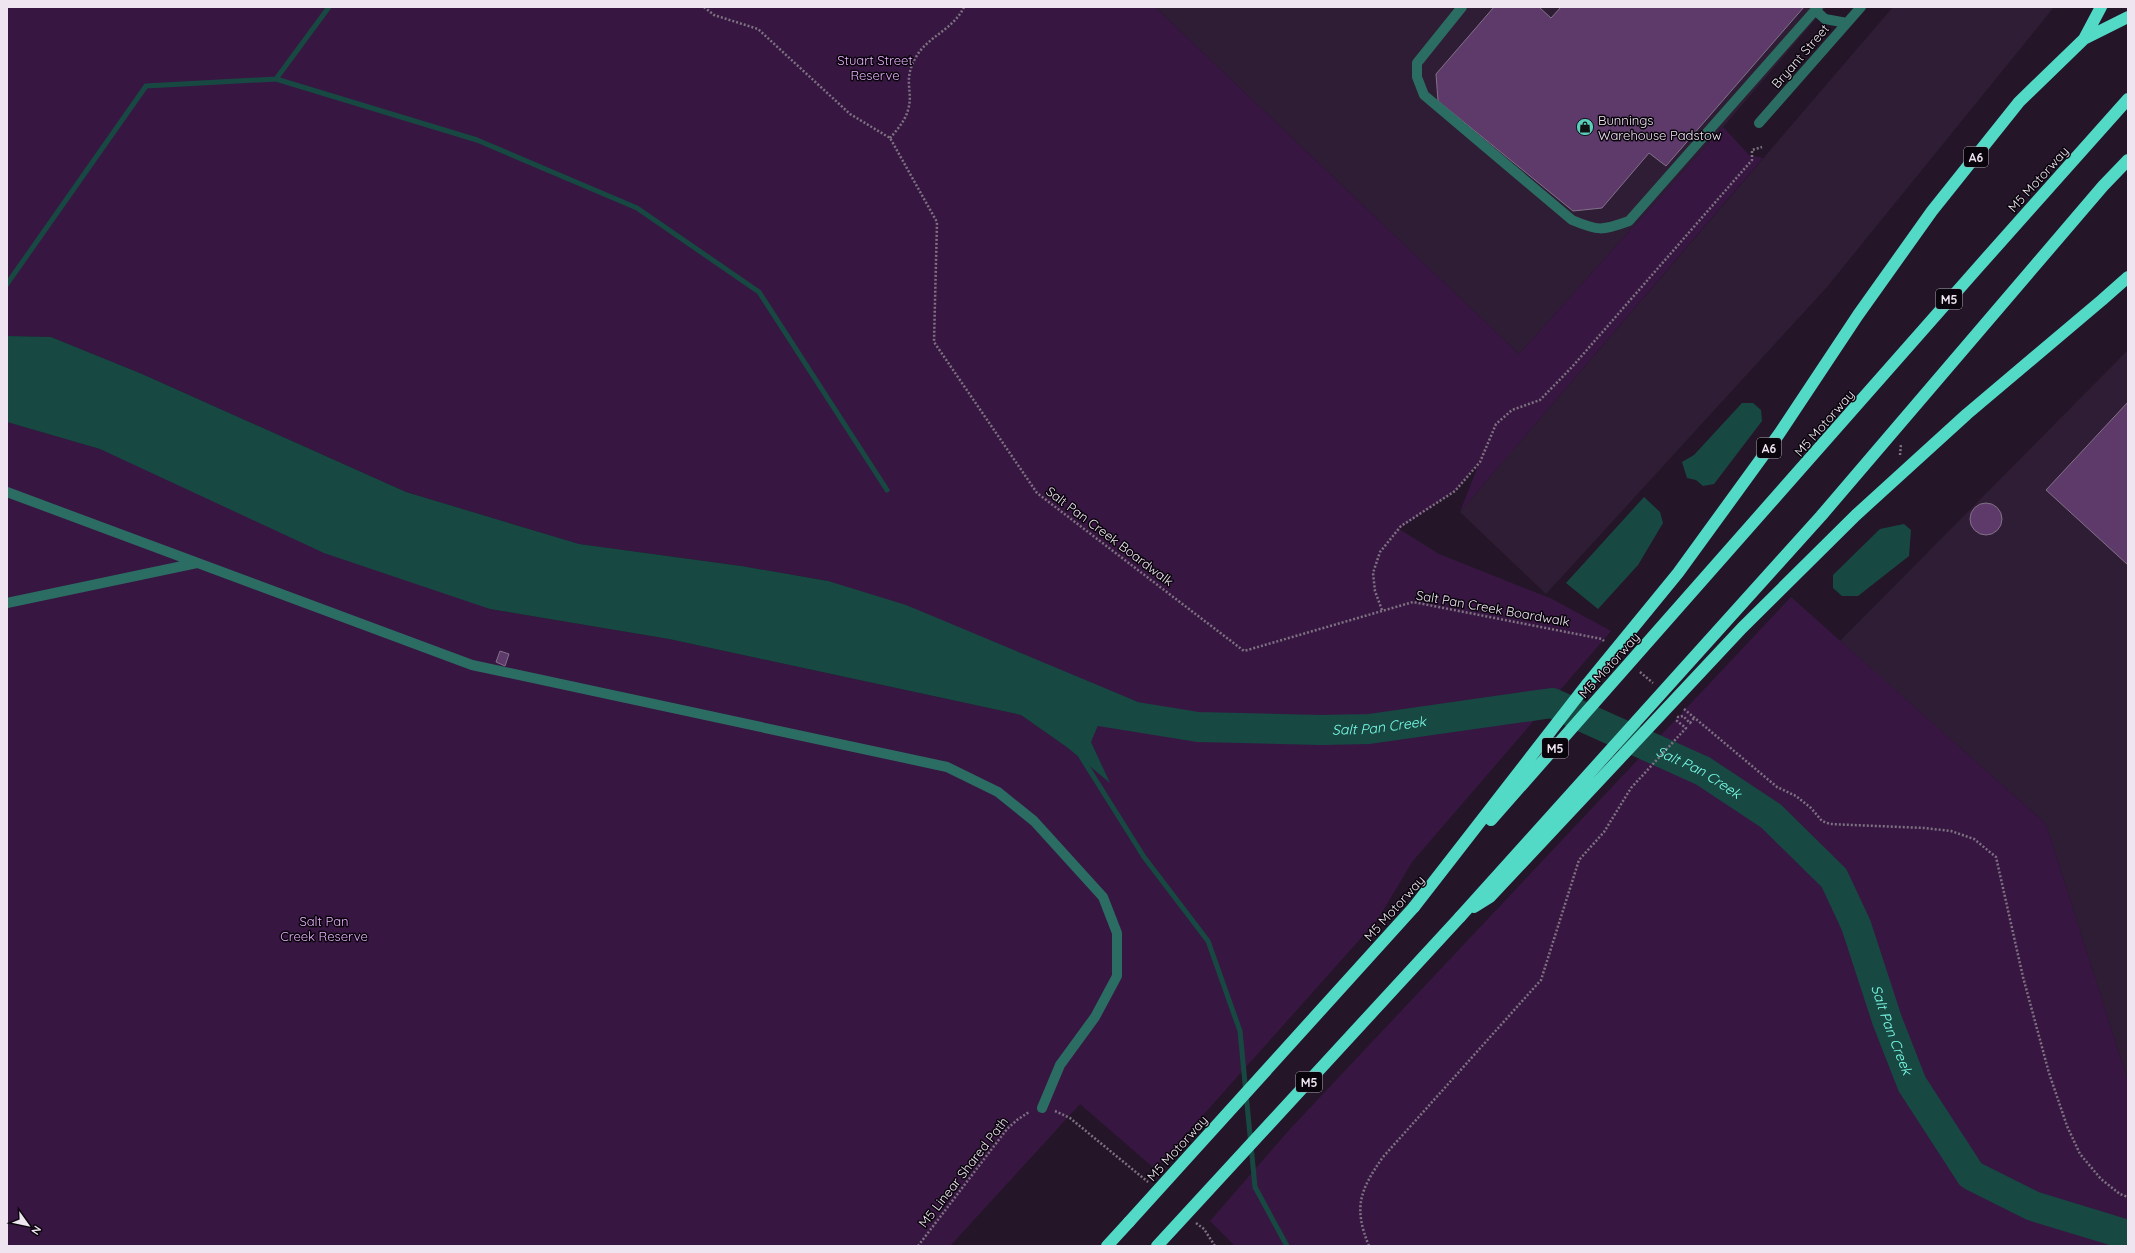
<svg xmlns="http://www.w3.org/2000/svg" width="2135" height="1253" font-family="Quicksand,sans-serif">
<rect width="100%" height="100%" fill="#241628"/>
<path fill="#2e1d34" d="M1155 7H1826L1723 127 1519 354Z
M1893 7H2054L1827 287 1546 594 1460 512Z
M2128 350V1081L2046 824 1840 641Z"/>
<path fill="#371742" d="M7 7H1155L1519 354 1723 127 1749 155 1763 158 1460 512 1479 463 1455 491 1399 529 1439 554 1552 599 1611 631 1412 862 1378 919 1155 1169 1080 1104 950 1246H7V422L100 449 490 609 669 639 1021 715 1068 748 1109 782 1091 742 1105 709 1138 702 828 581 741 566 579 544 406 492 142 374 51 337 7 336Z
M1791 597 2046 824 2128 1081V1246H1235L1210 1221 1291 1128Z"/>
<path fill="#174942" d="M7 336 51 337 142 374 406 492 579 544 741 566 828 581 906 605 1138 702 1105 709 1091 742 1110 783 1068 748 1021 715 669 639 490 609 324 553 100 449 7 422Z
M1742 403H1753L1761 410 1762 421 1714 484 1703 486 1696 480 1687 478 1682 462 1694 455Z
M1644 497 1660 512 1663 523 1638 565 1598 609 1566 583Z
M1904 524 1911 530 1909 556 1858 596H1842L1833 588V575L1880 529Z"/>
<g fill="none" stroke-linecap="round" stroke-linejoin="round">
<path stroke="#174942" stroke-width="5" d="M276 79 329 7
M7 284 146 86 276 79 477 140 637 208 759 292 887 490
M1080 755 1144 857 1208 941 1240 1031 1255 1187 1287 1246"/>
<path stroke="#174942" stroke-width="30" id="s1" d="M1062 705 1198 727 1321 730 1369 729 1552 703 1703 771 1771 816 1834 878 1856 925 1887 1020 1912 1084 1971 1175 2033 1206 2128 1235"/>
</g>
<path fill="#5e3a6b" stroke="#827188" d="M1494 7H1539L1551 18 1561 7H1804L1666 166 1649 153 1602 208 1573 211 1438 101 1436 74Z
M2128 402V565L2046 490Z
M1970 519a16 16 0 1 1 32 0a16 16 0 1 1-32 0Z
M500 651 509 654 505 666 496 662Z"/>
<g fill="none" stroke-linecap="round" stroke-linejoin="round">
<path stroke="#7e7281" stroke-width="2.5" stroke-dasharray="2 2" stroke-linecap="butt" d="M704 7 714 15 758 29 850 114 890 138 937 222 934 342 1037 493 1244 651 1413 602 1602 639 1604 641
M890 138C897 130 905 121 908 110 914 91 902 81 916 57 928 36 953 30 964 7
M1900 455 1901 444
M1382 610 1375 591 1373 573 1380 552 1401 526 1455 491 1480 462 1496 424 1512 410 1540 400 1572 367 1752 160V150L1762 147
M1640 672 1653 683
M1684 709 1777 787 1796 796 1811 808 1822 821 1830 824 1924 828 1951 831 1974 839 1996 857 2023 977 2049 1073 2067 1126 2080 1154 2101 1179 2120 1194 2128 1197
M1055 1111 1070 1118 1148 1182
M1196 1223 1204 1229 1215 1246
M918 1246 1007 1129 1017 1120 1029 1112
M1369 1246C1353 1207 1360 1190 1383 1157L1541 980 1579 860 1604 832 1631 788 1686 728 1677 721 1678 717 1683 716 1690 723 1694 718"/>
<path stroke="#2c6d63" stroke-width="10" d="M1462 7 1417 63V77L1424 95 1572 220C1598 231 1602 231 1629 221L1818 7
M1815 10 1825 19 1847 23
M1759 123 1861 7
M7 492 472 665 947 767 998 792 1034 821 1103 897 1117 933V976L1095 1017 1060 1065 1042 1108
M7 603 197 563"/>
<path stroke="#53dac7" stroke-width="12" d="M2084 39 2101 7
M1491 820C1703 580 1914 338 2128 99
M1414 907 1588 683 1678 573 1779 434 1858 315 1932 211 2019 102 2084 39 2128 17
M1474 907 1490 897 1742 628 1856 515 1967 414 2102 300 2128 277
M1460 917 1821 516 2103 186 2128 160
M1107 1246 1129 1222"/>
<path stroke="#53dac7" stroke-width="12" d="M1129 1222 1414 907
M1157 1246 1460 917"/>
</g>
<defs>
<symbol id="shop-disc" viewBox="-11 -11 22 22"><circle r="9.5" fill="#5acebd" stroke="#0a050c"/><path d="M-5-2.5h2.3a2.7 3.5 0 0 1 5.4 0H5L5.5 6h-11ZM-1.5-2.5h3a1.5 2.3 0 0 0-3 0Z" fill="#111"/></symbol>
</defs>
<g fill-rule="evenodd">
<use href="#shop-disc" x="1575" y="117" width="20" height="20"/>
</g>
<g text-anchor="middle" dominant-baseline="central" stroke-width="3" stroke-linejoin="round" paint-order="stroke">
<g fill="#0a050c" stroke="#aaa2ac" stroke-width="1">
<rect x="1964" y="147" width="24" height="20" rx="3"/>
<rect x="1936" y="289" width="26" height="20" rx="3"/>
<rect x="1757" y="438" width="24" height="20" rx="3"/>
<rect x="1542" y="738" width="26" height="20" rx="3"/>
<rect x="1296" y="1072" width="26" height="20" rx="3"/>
</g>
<g font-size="12" font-weight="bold" fill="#eee5f1">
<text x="1976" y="157">A6</text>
<text x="1949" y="299">M5</text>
<text x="1769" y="448">A6</text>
<text x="1555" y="748">M5</text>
<text x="1309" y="1082">M5</text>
</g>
<g font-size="13" fill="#eee5f1" stroke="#0a050c">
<text transform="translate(1800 56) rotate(-49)">Bryant Street</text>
<text transform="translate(2038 179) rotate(-48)">M5 Motorway</text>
<text transform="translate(1824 423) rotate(-49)">M5 Motorway</text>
<text transform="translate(1110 536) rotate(37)">Salt Pan Creek Boardwalk</text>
<text transform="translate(1493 608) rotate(10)">Salt Pan Creek Boardwalk</text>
<text transform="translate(1609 665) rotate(-48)">M5 Motorway</text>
<text transform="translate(1394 908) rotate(-48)">M5 Motorway</text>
<text transform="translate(1177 1148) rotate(-48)">M5 Motorway</text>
<text transform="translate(963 1172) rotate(-52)">M5 Linear Shared Path</text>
</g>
<g font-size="13" fill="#e9b1fe" stroke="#0a050c">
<text x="875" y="60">Stuart Street<tspan x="875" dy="15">Reserve</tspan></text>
<text x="324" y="921">Salt Pan<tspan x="324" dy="15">Creek Reserve</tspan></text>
</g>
<g font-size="13" fill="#eee5f1" stroke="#0a050c" text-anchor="start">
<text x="1598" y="120">Bunnings<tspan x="1598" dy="15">Warehouse Padstow</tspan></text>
</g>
<g font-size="14" font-style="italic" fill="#7cfeeb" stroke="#0a050c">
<text stroke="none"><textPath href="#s1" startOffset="319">Salt Pan Creek</textPath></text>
<text stroke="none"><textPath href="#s1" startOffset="656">Salt Pan Creek</textPath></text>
<text stroke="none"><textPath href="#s1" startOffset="992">Salt Pan Creek</textPath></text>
</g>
</g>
<rect width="2135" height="1253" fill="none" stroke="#eee5f1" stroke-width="16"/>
<g transform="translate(28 1225) rotate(123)" stroke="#0a050c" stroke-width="3" paint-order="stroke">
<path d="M0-3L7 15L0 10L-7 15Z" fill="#eee5f1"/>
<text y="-6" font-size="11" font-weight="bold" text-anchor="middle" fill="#eee5f1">N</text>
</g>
</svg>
